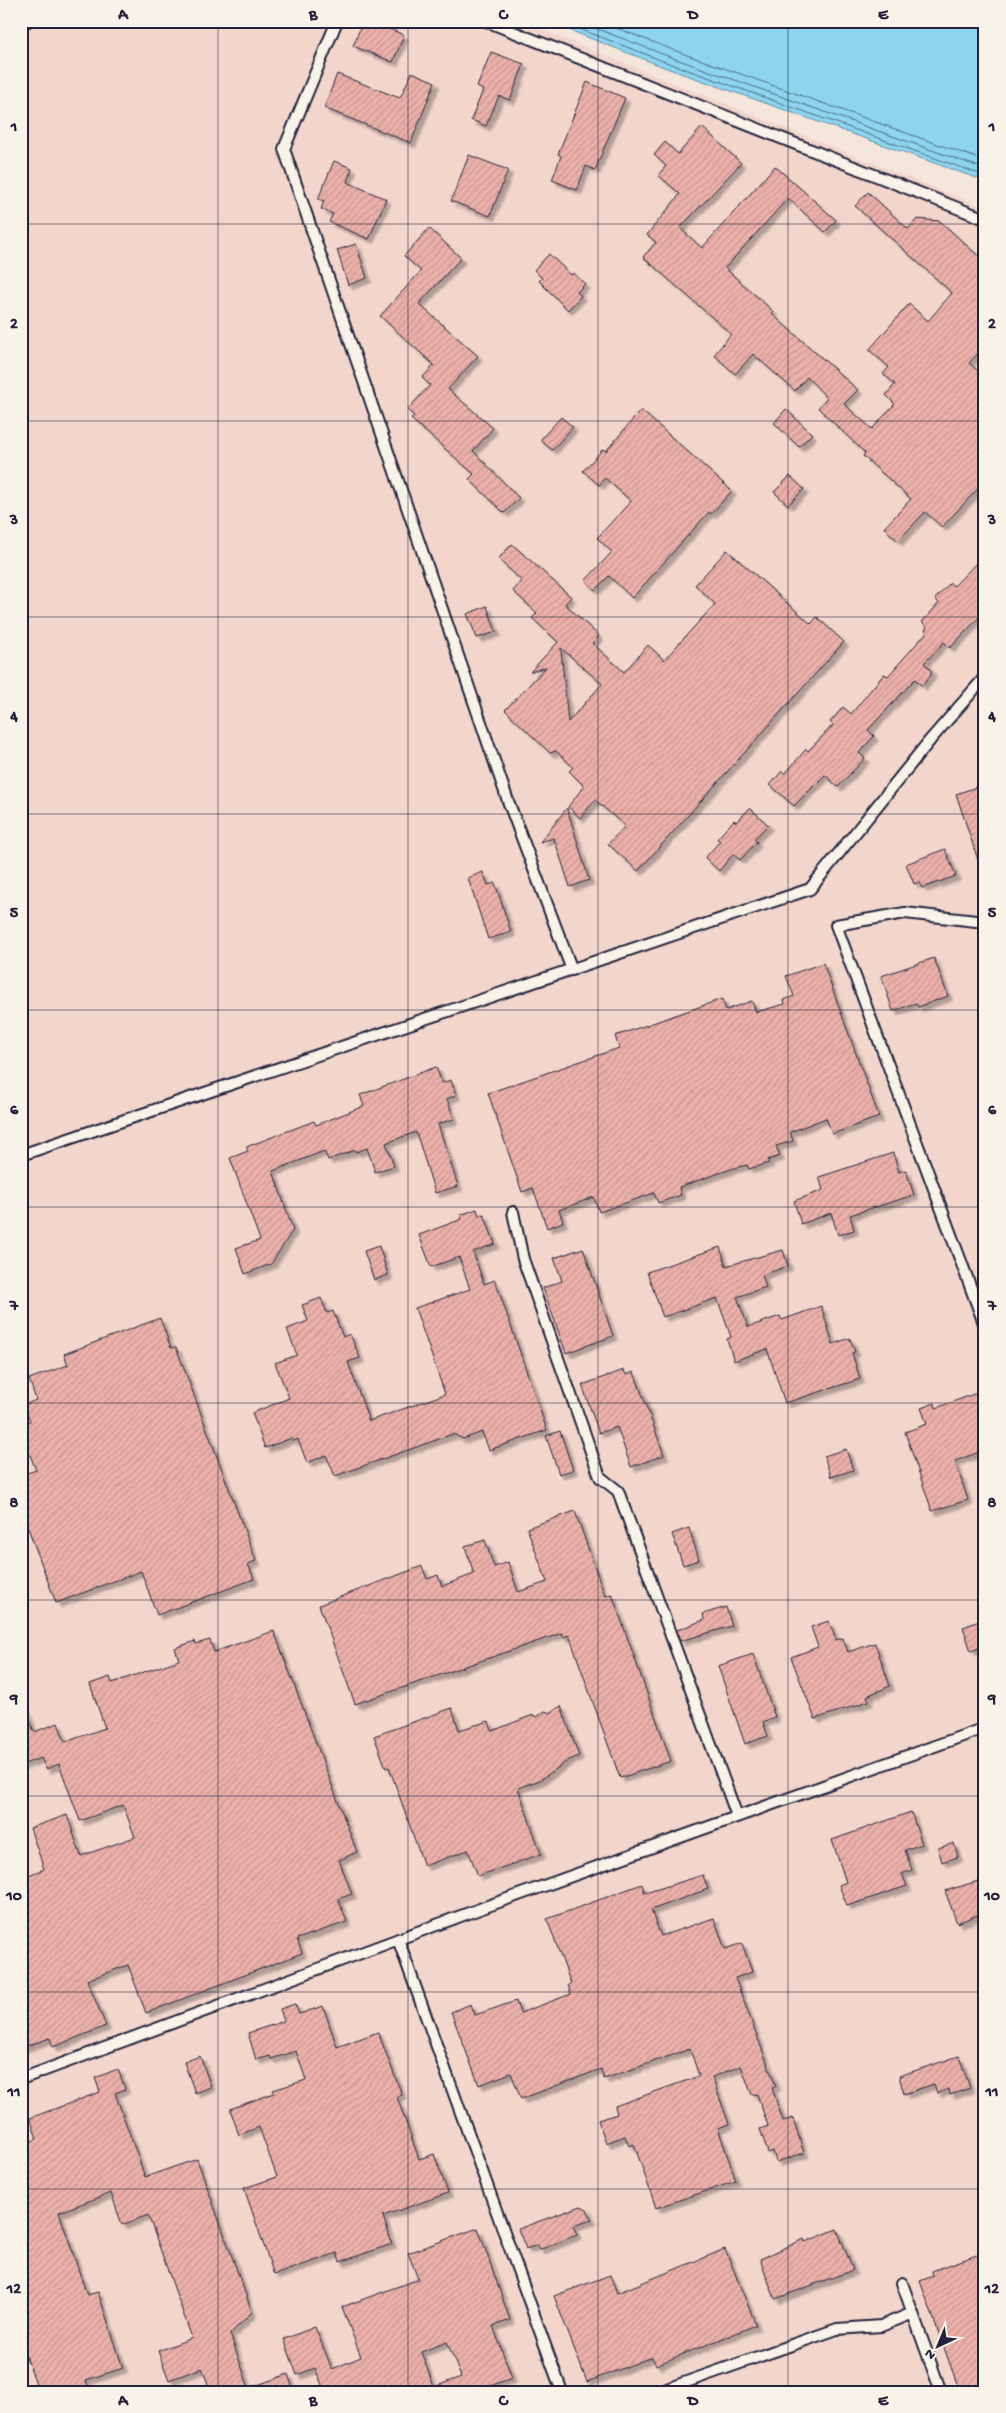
<svg xmlns="http://www.w3.org/2000/svg" width="1006" height="2413" font-family="'Gochi Hand',sans-serif">
<defs>
<pattern id="building-hatch" width="6" height="6" patternUnits="userSpaceOnUse" patternTransform="scale(1.25)"><rect width="6" height="6" fill="#ebb0a9"/><path d="M-1 1l2-2M0 6l6-6M5 7l2-2" fill="none" stroke="#c99792"/></pattern>
<filter id="shadow"><feDropShadow dx="4.5" dy="4.5" stdDeviation="1" flood-color="#0004"/></filter>
</defs>
<rect width="100%" height="100%" fill="#f5e6db"/>
<filter id="ink" filterUnits="userSpaceOnUse"><feTurbulence type="fractalNoise" baseFrequency=".02" numOctaves="2"/><feDisplacementMap in="SourceGraphic" scale="10" xChannelSelector="R" yChannelSelector="G"/><feConvolveMatrix kernelMatrix="1 2 1 2 8 2 1 2 1" color-interpolation-filters="sRGB"/></filter>
<g filter="url(#ink)">
<path fill="#f2d6cc" d="M21 21H520L985 208V2392H21Z"/>
<path fill="#8dd5ee" stroke="#628da6" d="M546 21H985V181L669 69Z"/>
<g fill="none" stroke-linecap="round" stroke-linejoin="round">
<path stroke="#4d6a83" stroke-width="1" d="M559 21 671 64 985 176
M577 21 673 58 985 169
M598 21 676 51 985 161"/>
</g>
<path fill="url(#building-hatch)" stroke="#22223b" fill-rule="evenodd" filter="url(#shadow)" d="M363 21H370L404 35 393 62 353 46Z
M491 52 524 64 510 100 499 96 486 126 471 120 483 90 477 87Z
M412 72 435 82 411 143 324 108 337 74 400 98Z
M587 82 625 98 595 170 586 166 577 190 552 180 561 156 558 154Z
M702 127 741 163 680 228 702 248 775 166 836 220 825 232 788 198 725 268 774 312 772 314 858 390 844 404 872 429 895 404 886 395 895 384 883 374 889 367 869 350 909 304 928 321 952 293 855 206 868 192 908 229 917 219 940 221 985 262V346L969 363 985 377V481L942 527 925 512 898 541 884 528 911 499 863 456 865 453 818 408 827 398 807 377 795 391 753 354 735 374 714 355 731 334 643 257 656 242 647 235 680 194 658 175 666 166 654 155 665 142 678 154Z
M469 155 508 170 490 216 451 201Z
M334 161 352 168 347 182 386 199 369 239 329 222 333 214 321 209 324 201 318 199Z
M429 228 461 258 419 304 478 356 448 389 493 428 473 451 519 498 504 513 469 479 474 474 411 419 414 416 407 410 430 385 422 378 434 365 380 316 421 271 404 256Z
M356 244 367 278 348 285 337 250Z
M549 254 571 275 573 273 585 284 577 292 581 296 568 310 539 281 542 278 534 270Z
M786 409 812 434 799 447 774 423Z
M641 410 732 491 711 514 709 512 632 598 609 576 595 590 585 581 612 552 597 538 631 501 605 478 599 485 583 471 603 449 606 451Z
M561 417 573 427 552 450 540 440Z
M790 476 804 489 788 505 774 492Z
M512 544 571 597 565 604 599 636 592 643 624 672 648 645 664 660 715 604 695 585 727 550 811 624 817 617 844 642 638 871 608 844 625 826 595 800 580 818 568 807 584 786 569 771 573 767 556 751 550 753 505 710 546 667 530 672 558 642 532 618 537 613 513 591 522 581 498 559ZM561 648 602 684 568 722 561 650Z
M985 554V611L950 648 944 642 924 663 931 670V675L922 686 915 679 868 730 874 736 859 753 865 758 838 787 825 775 794 806 770 785 782 771 785 774 806 749 808 751 833 725 830 722 843 707 851 714 884 674 888 676 927 632 925 630 927 627 922 622 939 603 935 599 950 583 954 586Z
M487 606 496 632 477 638 467 614Z
M985 784V872H982L956 794Z
M567 808 589 880 570 887 554 838 540 842Z
M750 808 768 825 754 839 757 842 740 860 733 854 719 871 705 858 720 841 717 839 734 820 736 822Z
M945 849 956 876 922 888 920 882 914 884 906 864Z
M483 872 488 885 495 883 511 932 488 939 468 878Z
M934 958 948 996 918 1007 916 1003 893 1011 881 976Z
M823 963 879 1117 832 1134 826 1118 790 1132 793 1141 776 1146 780 1156 768 1160 769 1163 749 1169 747 1165 734 1168 679 1187 681 1195 658 1203 654 1193 599 1212 594 1197 559 1210 563 1222 547 1228 533 1188 522 1192 488 1093 619 1048 615 1036 722 999 726 1010 752 1001 756 1012 785 1004 784 1000 794 996 786 976Z
M436 1067 442 1083 451 1080 456 1095 447 1099 454 1119 438 1124 458 1186 435 1193 416 1132 386 1143 394 1166 375 1172 367 1148 356 1152 355 1150 328 1160 324 1151 273 1171 293 1230 271 1264 245 1274 236 1248 260 1240 230 1158 248 1151 246 1147 314 1121 316 1125 364 1106 360 1095Z
M893 1153 899 1172 906 1170 914 1195 850 1215 854 1230 838 1235 831 1213 801 1224 794 1201 823 1190 819 1177Z
M477 1209 479 1216 484 1214 495 1244 473 1252 484 1284 495 1280 547 1430 489 1450 482 1432 463 1439 453 1434 335 1476 326 1455 307 1463 298 1439 293 1441 292 1438 265 1448 252 1413 289 1398 275 1363 297 1355 287 1329 308 1321 302 1305 321 1298 327 1313 333 1311 343 1337 350 1334 360 1358 348 1362 369 1421 445 1394 415 1308 470 1289 459 1257 431 1267 419 1235 462 1219 460 1215Z
M379 1246 388 1275 374 1280 364 1251Z
M720 1247 726 1266 783 1250 788 1266 762 1275 766 1287 737 1297 748 1327 780 1316 782 1320 821 1306 833 1344 850 1338 855 1352 852 1353 860 1379 785 1403 767 1349 734 1361 727 1339 731 1337 717 1298 663 1317 647 1272Z
M583 1248 613 1336 566 1353 543 1288 562 1281 554 1258Z
M160 1318 171 1348 176 1347 256 1561 248 1564 254 1579 157 1615 141 1571 56 1603 21 1509V1475L36 1470 21 1432V1424L30 1421 24 1405 36 1400 29 1379 68 1365 64 1354Z
M624 1370 626 1375 634 1372 664 1455 631 1467 617 1427 599 1433 582 1385Z
M985 1390V1450L955 1461 968 1500 932 1511 905 1432 927 1424 921 1408 935 1403 936 1408Z
M560 1431 573 1470 559 1474 546 1436Z
M846 1449 853 1470 831 1477 824 1456Z
M575 1511 605 1596 612 1594 671 1761 620 1778 569 1635 563 1637 562 1633 355 1704 319 1605 422 1566 427 1579 438 1575 442 1586 474 1574 465 1546 485 1540 494 1567 508 1562 518 1592 547 1582 527 1528Z
M689 1528 699 1560 683 1565 672 1534Z
M726 1607 732 1626 680 1641 677 1630 704 1620 703 1614Z
M985 1619V1646L971 1651 963 1627Z
M829 1621 836 1640 843 1638 848 1652 875 1643 890 1686 867 1696 869 1701 815 1719 791 1657 818 1647 811 1627Z
M274 1631 357 1852 339 1860 352 1894 338 1899 347 1922 297 1939 302 1953 146 2013 128 1965 87 1980 106 2026 53 2047 50 2038 21 2048V1878L44 1869 30 1828 67 1815 81 1856 135 1837 123 1805 80 1821 59 1764 46 1769 41 1758 21 1765V1704L24 1703 34 1732 58 1723 65 1742 105 1728 90 1684 110 1677 112 1683 179 1660 175 1648 195 1641 196 1644 210 1640 214 1652Z
M753 1654 775 1717 763 1722 768 1736 745 1744 718 1666Z
M561 1706 579 1756 569 1760 540 1780 518 1788 541 1854 478 1876 468 1850 424 1866 389 1767 386 1768 374 1736 452 1708 459 1730 489 1721 492 1731 533 1715 537 1717 545 1711 550 1713Z
M911 1812 922 1844 905 1850 912 1870 902 1874 907 1886 847 1906 839 1885 846 1882 832 1840Z
M954 1843 958 1857 942 1862 938 1848Z
M703 1875 708 1889 651 1910 661 1936 714 1918 725 1949 742 1943 752 1972 735 1978 776 2086 772 2088 783 2121 793 2118 804 2153 776 2162 773 2151 768 2153 760 2129 768 2126 757 2094 752 2095 741 2066 712 2077 729 2124 718 2128 736 2181 656 2208 634 2144 629 2146 625 2136 606 2143 598 2120 617 2114 615 2106 699 2076 690 2049 604 2079 601 2069 521 2099 511 2073 479 2085 451 2012 471 2004 475 2015 516 2001 520 2013 571 1994 568 1985 571 1984 547 1919 642 1884 645 1893Z
M985 1879V1912L957 1923 945 1891Z
M295 2004 299 2014 323 2006 337 2047 378 2032 402 2095 397 2097 419 2159 434 2154 448 2193 383 2216 392 2244 340 2262 337 2253 274 2275 244 2188 277 2177 259 2127 239 2135 230 2109 274 2093 273 2090 306 2080 296 2051 271 2059 270 2056 256 2060 248 2033 284 2021 280 2009Z
M200 2056 211 2087 195 2093 184 2062Z
M959 2056 970 2088 950 2095 949 2089 937 2093 934 2084 904 2094 899 2076Z
M118 2069 125 2089 115 2093 145 2177 197 2159 252 2312 230 2334 249 2388 288 2374 294 2392H211L202 2368 169 2380 158 2351 192 2338 148 2215 122 2225 111 2193 59 2212 87 2295 98 2292 123 2368 86 2380 90 2392H39L26 2356 21 2358V2145L37 2139 30 2118 100 2092 95 2078Z
M581 2206 587 2209 592 2220 573 2226 577 2235 539 2250 537 2245 526 2249 518 2229Z
M478 2228 510 2320 493 2326 512 2378 473 2392H325L315 2368 297 2375 284 2339 315 2327 332 2369 361 2357 342 2307 418 2279 408 2253ZM447 2342 461 2377 434 2387 421 2352Z
M837 2229 853 2270 775 2299 760 2259 804 2239 805 2242Z
M725 2249 756 2325 656 2365 652 2357 587 2382 554 2296 610 2275 617 2293Z
M985 2252V2392H960L920 2281 933 2276 932 2271Z"/>
<g fill="none" stroke-linecap="round" stroke-linejoin="round">
<defs>
<path id="lane" d="M337 21 284 149 508 801 572 970
M486 21 985 219
M21 24 28 21
M985 922 905 913 836 925 985 1326
M21 1155 810 889 931 739 985 677
M513 1212 523 1259 600 1477 618 1491 737 1816
M398 1939 562 2392
M21 2079 485 1907 985 1728
M902 2283 941 2392
M658 2392 837 2329 881 2326 913 2313"/>
</defs>
<use href="#lane" stroke="#22223b" stroke-width="14"/>
<use href="#lane" stroke="#f7f3e8" stroke-width="10"/>
</g>
</g>
<path fill="none" stroke="#22223b" stroke-width="1" stroke-opacity="0.55" d="M218 21V2392M408 21V2392M598 21V2392M788 21V2392M21 224H985M21 421H985M21 617H985M21 814H985M21 1010H985M21 1207H985M21 1403H985M21 1600H985M21 1796H985M21 1992H985M21 2189H985"/>
<rect width="1006" height="2413" fill="none" stroke="#f7f3e8" stroke-width="55"/>
<g transform="translate(938 2346) rotate(224)" stroke="#f7f3e8" stroke-width="4" paint-order="stroke">
<path d="M0-4L9 19L0 12L-9 19Z" fill="#22223b"/>
<text y="-8" font-size="14" font-weight="bold" text-anchor="middle" fill="#22223b">N</text>
</g>
<rect x="28" y="28" width="950" height="2358" fill="none" stroke="#22223b" stroke-width="2"/>
<g font-size="16" text-anchor="middle" font-weight="bold" fill="#22223b">
<text x="123" y="19">A</text>
<text x="313" y="19">B</text>
<text x="503" y="19">C</text>
<text x="693" y="19">D</text>
<text x="883" y="19">E</text>
<text x="14" y="131">1</text>
<text x="992" y="131">1</text>
<text x="14" y="328">2</text>
<text x="992" y="328">2</text>
<text x="14" y="524">3</text>
<text x="992" y="524">3</text>
<text x="14" y="721">4</text>
<text x="992" y="721">4</text>
<text x="14" y="917">5</text>
<text x="992" y="917">5</text>
<text x="14" y="1114">6</text>
<text x="992" y="1114">6</text>
<text x="14" y="1310">7</text>
<text x="992" y="1310">7</text>
<text x="14" y="1507">8</text>
<text x="992" y="1507">8</text>
<text x="14" y="1703">9</text>
<text x="992" y="1703">9</text>
<text x="14" y="1900">10</text>
<text x="992" y="1900">10</text>
<text x="14" y="2096">11</text>
<text x="992" y="2096">11</text>
<text x="14" y="2293">12</text>
<text x="992" y="2293">12</text>
<text x="123" y="2405">A</text>
<text x="313" y="2405">B</text>
<text x="503" y="2405">C</text>
<text x="693" y="2405">D</text>
<text x="883" y="2405">E</text>
</g>
</svg>
